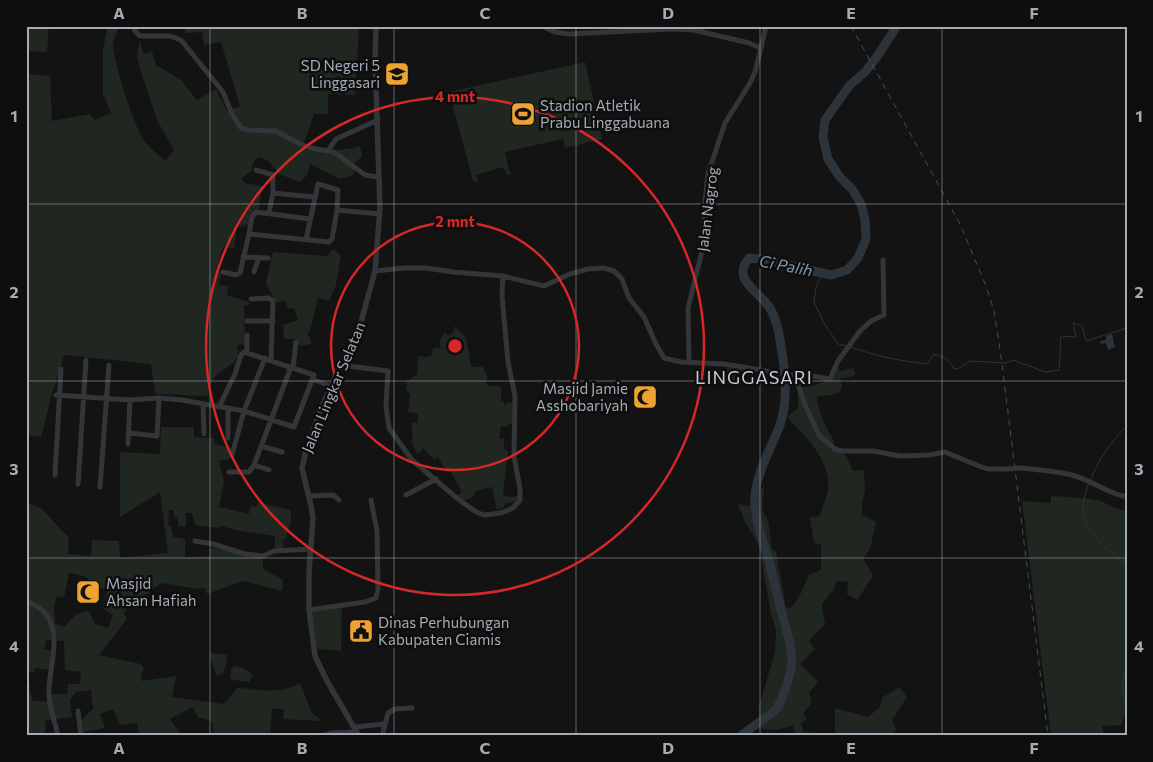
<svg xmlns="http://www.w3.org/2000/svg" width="1153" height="762" font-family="Commissioner,sans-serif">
<rect width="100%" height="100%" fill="#131314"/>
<path fill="#1f2720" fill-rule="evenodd" d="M26 26H49L47 52 26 51Z
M108 26H119C117 32 114 38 113 45 113 62 135 128 145 142 151 149 159 155 165 161L174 150 157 120 139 66 137 55 140 40 143 54 152 52 156 65 181 80 197 100 216 89 227 111 240 106 221 42 204 45 202 32 185 33V26H359L355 95 328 94V114H314L302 149C322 153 340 151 360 146L362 156 354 164V175L340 179 310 164 307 175 300 182 279 174 269 161 258 157 253 163 252 170 241 179 245 183 262 186 259 209H254C250 220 251 227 237 227L234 248 223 247 217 268 221 273 219 285 228 286 227 295 249 302 250 304 244 306 245 346 241 344 237 346C244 365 219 367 213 380 210 384 209 391 208 396L155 394 151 364 64 355 52 394 41 437 26 435V74L50 76 52 121 90 114 94 120 111 113 103 94V49Z
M585 62 602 139 565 148 563 139 505 152 509 170 512 174 507 175 503 167 476 175 478 183 473 181 449 92Z
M333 249 341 256 336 285 329 301 318 298 310 331H308V337L310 336 311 344 299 346 297 339H284L283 325 298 320 294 308 288 309 285 300 276 303 266 283 273 252 327 256Z
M455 326 466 338 471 365 473 367H483L488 377 485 382 489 386H500L501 388V402H504V405L509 402 514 404V424H508V427L501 426 499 438 504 439V449L508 451 503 495 512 497 519 496V500L505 504 504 507 497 510 492 487 475 491 473 497 463 501 457 496 462 492 451 472H447L438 457 434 460 423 448 418 454 411 442 413 437 411 423H418V414L408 412 410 395 406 389 407 382 417 374 418 356 428 357 432 355 433 348H441L439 342 445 332 448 335 453 333Z
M836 366 841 371 853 368 856 373 853 376 840 379 842 386 840 392 836 394 817 397C818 413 826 427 834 441L830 447 841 453 845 454 853 471 864 470 865 491 862 502V515L876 522 870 549 863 558 873 576 857 600 847 594 848 582 837 581 834 589 822 604 825 624 809 641 815 649 800 664 818 682 809 693C814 702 810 706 803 713L807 719 801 723 804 732 835 734V708L868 717 880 707 882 698 899 687 907 697 892 720 896 728 894 736H796L793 725C783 729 773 731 762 729L759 724V706L775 652 776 631 771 613 759 545 745 522 738 504 750 506 751 499 764 486C764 497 759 511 768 520L772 549 776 552 786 608 792 607 800 595 809 575 821 570V544L814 543 810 518 820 516C822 507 827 498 828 490 831 460 806 437 787 417L798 408V393L802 387C824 384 824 384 836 366Z
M727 367 746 370 745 382 743 383 726 380V377H728V374L727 373Z
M161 427H194V437L214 438V444L231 448 230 459 219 461 224 481 219 507 249 514 251 505 256 507 258 503 291 510V521L286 539 282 540 284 548 275 549V536L235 530 222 526 217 528 195 525 192 513H186V525L185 527 178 526V517H174L173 510H169L168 525 171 526 173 537 185 539V557L210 556 209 550 213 548 263 557V569L283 580 282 591 243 581 207 594 205 588 198 589 161 583 147 594 131 600 124 613 127 619 99 655 141 664 144 669 141 674 142 681 176 676 172 697 224 704 237 688C257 689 282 695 300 683L312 713 322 721 283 719 284 709H272L270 736H214L213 723 204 718H198L193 707 170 719 180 734H139L137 723 120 725 113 709 100 714 105 728 83 732 82 719 93 709 91 690 76 692 70 700 72 717 46 720 45 736H26V684L30 685V691L33 701 52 702 51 694H67L68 684H80L81 672 65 670 64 641 46 640 44 649 51 651 50 670 35 668 34 672 26 671V503L41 508 69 538 68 554 91 556 92 540 119 541 120 558 168 553 160 492 120 517V452L160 454ZM69 573 84 576 107 592 103 609 113 615 108 628 95 624 89 611C78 611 72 618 65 626L55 624 54 606 57 596 64 598Z
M1051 496C1067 497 1084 497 1100 501 1110 504 1116 511 1127 510V712H1125L1122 725 1102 726 1104 736H1051L1022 501 1051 503Z
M342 607 341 651 318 649 315 646 311 612 316 610Z
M209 653 227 655C226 664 227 675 216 675Z
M235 666C241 666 250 671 253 676L249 682 233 680 230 678 231 669Z"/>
<path fill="#2c343a" d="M1112 334 1115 347 1108 350 1106 343 1101 344 1100 341 1106 340V336Z"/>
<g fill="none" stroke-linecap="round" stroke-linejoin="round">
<path stroke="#2c343a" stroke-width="1" d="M822 273 816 288 814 302 824 323 838 344 846 346
M850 347C876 356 900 361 927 364L934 354C943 357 950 359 953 368L958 369 970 361 1006 363 1013 360 1045 372 1059 370 1061 336 1076 337 1073 323 1082 326 1086 341 1127 328
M1091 479C1099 459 1111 441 1127 426
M1089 483C1077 512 1083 527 1106 548 1113 554 1119 560 1127 565
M1127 668C1122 681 1120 690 1127 703"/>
<path stroke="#2c343a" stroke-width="9" d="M741 736C748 729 773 714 777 708 783 698 791 674 792 662 792 644 785 626 781 610 776 593 773 575 768 558 762 537 754 518 755 496 756 474 772 446 780 425 788 402 786 377 782 353 780 339 778 323 771 310 761 291 730 281 749 258L766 260 831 275 847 270 858 258 866 239 865 220 861 204 852 189 839 176 828 159 823 137 825 120 849 86 866 71 878 55 897 26"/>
<path stroke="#343539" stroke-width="5" d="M134 26 135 31 140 36H170L181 40 223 92 232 114 241 128 248 130 276 131 300 144 311 148 328 151 336 139 378 120
M542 26 555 32 569 34 672 29 694 30 749 43 761 48 755 72 750 83 725 123 708 174 705 201 703 247 688 308 689 363
M761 48 766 26
M328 151 334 152 365 175 378 177
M256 170 273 175V193
M269 213 273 193 314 197
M249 234 252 217 256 212 310 219
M306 240 318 184 338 190 337 210
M243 257 268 258
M375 271 404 268H426L453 272 503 276 544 286 570 274 588 269 604 268 614 271 622 279 629 298 644 317 656 344 664 358 681 362 724 364 791 375 797 382 806 407 819 435 835 449 842 451H873L900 456 929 455 945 452 979 466 988 469H1007
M223 272 236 275 240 273 249 234 329 242 332 239 337 210 380 214
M254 272 259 257
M251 299 268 298 273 301 271 360
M247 321H273
M247 335V352
M340 365 388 371 386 406 389 428 412 460 458 499 476 512 484 515 501 513 513 508 520 500V489L514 456 515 396 508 362 502 296 503 276
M293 368 296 342
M794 377 795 373 830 379 838 361 860 331 871 321 884 315 883 260
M312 379 331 386
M56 395 130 400 159 398 182 400 244 411 294 427 314 375 244 352 241 355 235 374 220 405
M203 404 204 434
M228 408V438
M129 433 157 436 159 398
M128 444 130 400
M261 446 282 452
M232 455 244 411 265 358
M254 465 269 470
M1021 468C1037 470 1056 471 1072 475 1091 480 1107 493 1127 497
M229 472H249L254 465 291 367
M55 475 61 369
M78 484 86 360
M100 487 109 365
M406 495 436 479
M309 496 333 495 339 500
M195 541 213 544 245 554 263 556 274 551 311 549
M26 601C69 617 50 657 49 690 48 705 55 721 58 736
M309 610 365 602 376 598 378 589 377 531 371 500
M78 711 81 736
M355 727 384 724
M322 736 332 733 357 732
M382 736 388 713 395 709 412 708"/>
<path stroke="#343539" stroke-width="5.5" d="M359 736 326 679 315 656 309 610V572L313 518 311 506 302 468 306 450 320 411 338 371 360 326 375 271 380 208 375 60 376 26"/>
<path stroke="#4b4d52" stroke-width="1" stroke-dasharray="6 5" stroke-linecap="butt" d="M851 26 960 224 986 286 994 311 1001 356 1048 736"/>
<path stroke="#343539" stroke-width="5" d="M1007 469 1021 468"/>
</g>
<path fill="none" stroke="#a5abb5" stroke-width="1" stroke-opacity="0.55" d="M210 26V736M394 26V736M576 26V736M760 26V736M942 26V736M26 204H1127M26 381H1127M26 558H1127"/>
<g fill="none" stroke="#d62828" stroke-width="2.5">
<circle cx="455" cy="346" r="124"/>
<circle cx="455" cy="346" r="249"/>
</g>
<defs>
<symbol id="school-square" viewBox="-11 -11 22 22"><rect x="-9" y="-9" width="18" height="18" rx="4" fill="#eda232" stroke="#0e0e0f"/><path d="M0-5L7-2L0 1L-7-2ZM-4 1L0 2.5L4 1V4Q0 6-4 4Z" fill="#111"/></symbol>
<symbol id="stadium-square" viewBox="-11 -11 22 22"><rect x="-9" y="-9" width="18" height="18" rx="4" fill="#eda232" stroke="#0e0e0f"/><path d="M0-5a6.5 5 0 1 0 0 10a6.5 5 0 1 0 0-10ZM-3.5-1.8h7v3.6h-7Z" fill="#111"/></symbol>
<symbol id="mosque-square" viewBox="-11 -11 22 22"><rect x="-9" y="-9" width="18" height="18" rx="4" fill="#eda232" stroke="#0e0e0f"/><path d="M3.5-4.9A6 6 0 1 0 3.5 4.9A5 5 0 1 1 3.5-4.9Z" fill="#111"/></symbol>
<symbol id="civic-square" viewBox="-11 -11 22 22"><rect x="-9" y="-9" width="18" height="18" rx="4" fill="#eda232" stroke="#0e0e0f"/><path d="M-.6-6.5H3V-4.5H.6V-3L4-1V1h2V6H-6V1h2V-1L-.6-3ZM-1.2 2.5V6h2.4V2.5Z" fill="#111"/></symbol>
</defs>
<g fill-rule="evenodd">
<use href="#school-square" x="383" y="60" width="28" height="28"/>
<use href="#stadium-square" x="509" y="100" width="28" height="28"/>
<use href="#mosque-square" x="631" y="383" width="28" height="28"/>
<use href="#mosque-square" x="74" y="578" width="28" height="28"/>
<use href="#civic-square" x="347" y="617" width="28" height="28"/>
</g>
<g text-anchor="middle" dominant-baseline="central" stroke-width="5" stroke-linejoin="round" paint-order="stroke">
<g font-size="15" fill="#a5abb5" stroke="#0e0e0f" text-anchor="start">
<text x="380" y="65" text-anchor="end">SD Negeri 5<tspan x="380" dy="17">Linggasari</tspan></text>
<text x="540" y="105">Stadion Atletik<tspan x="540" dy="17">Prabu Linggabuana</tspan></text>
<text x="628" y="388" text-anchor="end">Masjid Jamie<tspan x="628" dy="17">Asshobariyah</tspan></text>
<text x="106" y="583">Masjid<tspan x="106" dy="17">Ahsan Hafiah</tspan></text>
<text x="378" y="622">Dinas Perhubungan<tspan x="378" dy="17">Kabupaten Ciamis</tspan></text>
</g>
<g font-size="15" fill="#a5abb5" stroke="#0e0e0f">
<text transform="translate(707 209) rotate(-83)">Jalan Nagrog</text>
<text transform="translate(333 387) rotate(-67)">Jalan Lingkar Selatan</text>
</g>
<g font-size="16" font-style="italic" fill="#7c9baf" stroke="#0e0e0f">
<text transform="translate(786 265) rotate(11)">Ci Palih</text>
</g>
<g font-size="18" letter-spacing="1" fill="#c6c9d1" stroke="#0e0e0f">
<text x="754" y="377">LINGGASARI</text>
</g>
</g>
<circle cx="455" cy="346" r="8" fill="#d62828" stroke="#0e0e0f" stroke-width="2.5"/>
<g font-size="15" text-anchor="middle" font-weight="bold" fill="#d62828" stroke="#0e0e0f" stroke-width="5" stroke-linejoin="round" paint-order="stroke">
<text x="455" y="102">4 mnt</text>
<text x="455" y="227">2 mnt</text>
</g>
<rect width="1153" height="762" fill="none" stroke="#0e0e0f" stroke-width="55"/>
<rect x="28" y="28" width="1098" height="706" fill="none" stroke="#a5abb5" stroke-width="2"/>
<g font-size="16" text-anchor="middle" font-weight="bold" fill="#a5abb5">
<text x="119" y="19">A</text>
<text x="302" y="19">B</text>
<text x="485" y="19">C</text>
<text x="668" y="19">D</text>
<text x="851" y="19">E</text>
<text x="1034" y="19">F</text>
<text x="14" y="122">1</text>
<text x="1139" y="122">1</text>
<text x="14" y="298">2</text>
<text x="1139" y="298">2</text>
<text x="14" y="475">3</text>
<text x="1139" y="475">3</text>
<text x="14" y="652">4</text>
<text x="1139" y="652">4</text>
<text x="119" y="754">A</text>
<text x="302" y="754">B</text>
<text x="485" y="754">C</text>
<text x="668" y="754">D</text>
<text x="851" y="754">E</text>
<text x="1034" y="754">F</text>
</g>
</svg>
